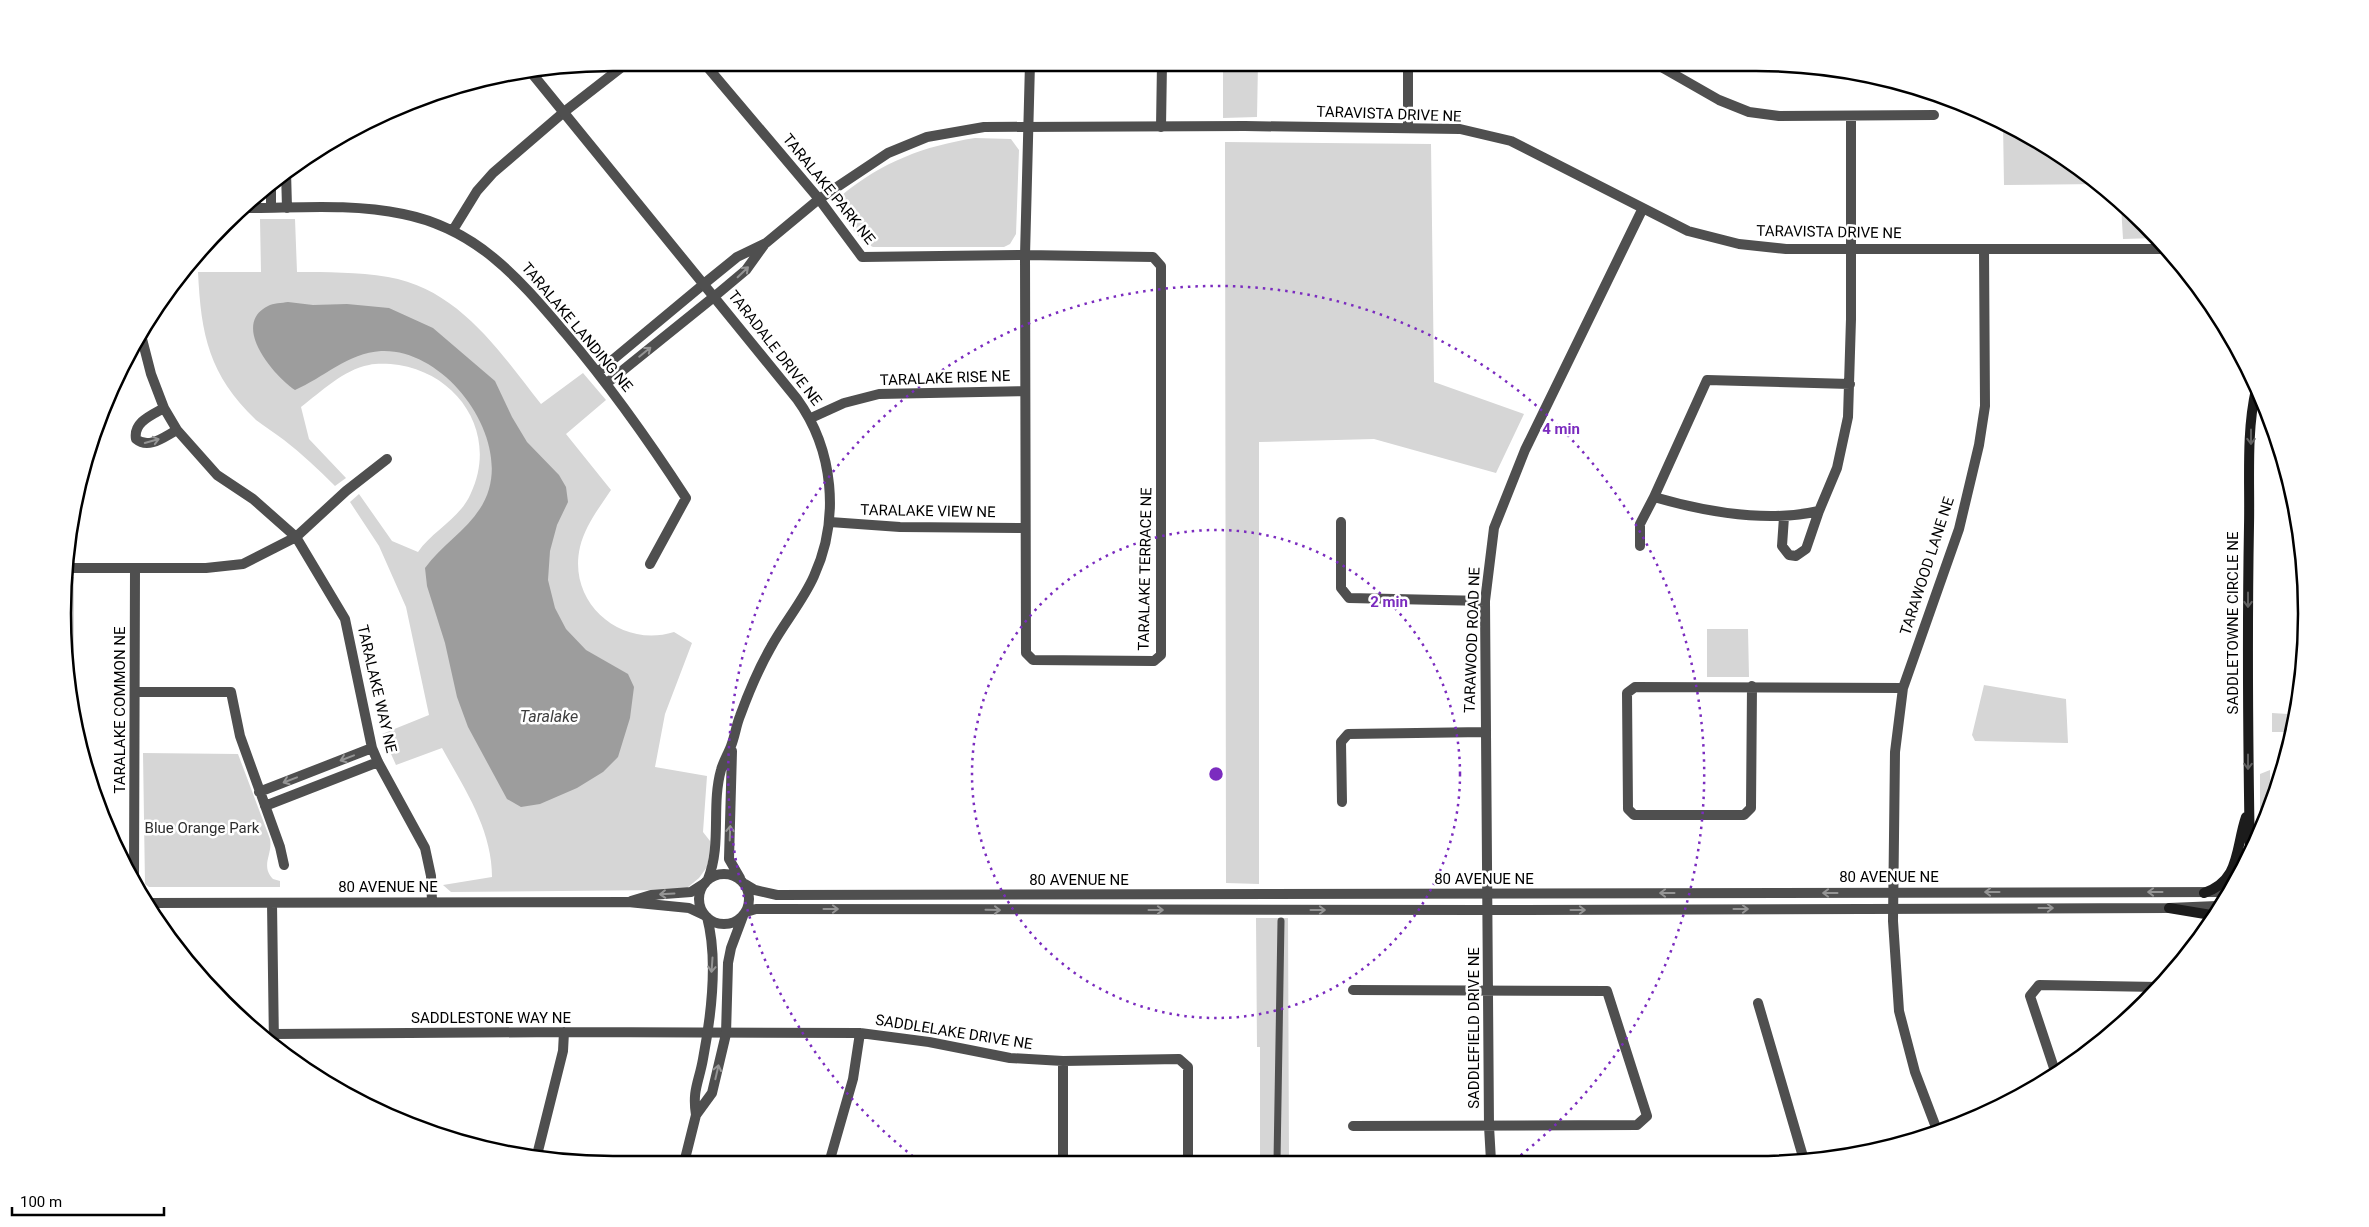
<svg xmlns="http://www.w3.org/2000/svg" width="2369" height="1227" font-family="Roboto,sans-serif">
<rect width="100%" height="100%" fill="#fff"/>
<path fill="#d6d6d6" d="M1223 63H1258L1257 117 1223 118Z
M2003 122 2091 176 2099 184 2004 185Z
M975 138 1011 139 1019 150 1016 234 1010 244 1004 247H873C859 241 834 210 842 195 882 162 924 146 975 138Z
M1225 142 1431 144 1434 382 1524 414 1496 473 1374 439 1259 442V884L1226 883Z
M2121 205 2156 238 2123 239Z
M260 219H295L297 272C327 272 357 272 388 277 459 289 500 352 541 404L583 373 606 400 566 434 611 490C599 508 585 526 580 547 567 603 621 649 674 632L692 643 665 714 655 767 707 776 703 832 710 841V850L707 867 699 878 687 888 666 890 451 892 443 885 492 877C492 829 464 788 442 748L396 765 382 734 429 715 406 607 379 546 350 502 359 494 392 541 418 552C433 530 460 519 471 493 498 435 460 375 399 365 390 364 378 363 369 365 343 370 322 391 301 407L309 439 346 478 335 486C319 470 302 454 284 440 275 433 265 427 256 420 209 375 201 335 198 272H261Z
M64 577H74V715L67 686Z
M1707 629H1748L1749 677H1707Z
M1984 685 2066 699 2068 743 1975 741 1972 735Z
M2272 713 2288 714 2289 725 2293 726 2292 732H2272Z
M143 753 238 754 270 839C273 855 260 865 273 879L280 881V887H149L145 884Z
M2270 770V804L2260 830V774Z
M1256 918H1288L1289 1161H1260V1047H1257Z"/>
<path fill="#9d9d9d" d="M288 302 313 305 347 304 389 308 433 328 495 381 512 417 527 442 559 475 566 487 568 502 557 525 550 551 548 580 555 608 566 629 586 650 628 674 634 687 630 718 618 757 603 772 577 788 540 804 521 807 507 799 468 727 457 697 445 643 427 586 425 568C445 540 479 524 489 489 506 430 443 348 381 351 348 353 323 378 295 390 274 376 230 325 268 306 273 303 282 303 288 302Z"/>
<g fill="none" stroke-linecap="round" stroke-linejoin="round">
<path stroke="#4f4f4f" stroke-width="7" d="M1277 1161 1281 921"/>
<path stroke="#4f4f4f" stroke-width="10" d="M704 63 819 199 862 257 1025 255 1153 257 1161 266V655L1154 661 1033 660 1026 653 1025 255 1030 63
M1408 63V127
M1656 64 1719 100 1749 112 1779 116 1934 115
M1161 127 1162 63
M286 171 287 208
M271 183V208
M244 208C297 208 351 203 403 214 478 229 519 279 566 334 610 386 649 441 686 498L650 564
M453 230 477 191 493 173 564 112 627 63
M141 335 151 374 164 408 177 430 217 475 253 499 296 537 345 619 372 748 378 762 425 848 431 876 432 902
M598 372 705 283
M607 383 715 296
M1850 384 1707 380 1654 497C1706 512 1766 523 1819 511L1837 468 1848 417 1851 319V116
M164 408C152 415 133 422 136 439 149 450 165 436 177 430
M811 418 844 403 879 394 1025 391
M1784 517 1782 546 1789 555 1796 556 1806 549 1819 511
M830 522 900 527 1025 528
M1341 522V588L1349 598 1485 601
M1640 546V524L1654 497
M65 568H206L243 564 296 537 346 491 387 459
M1752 686 1751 808 1744 815H1634L1628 809 1627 693 1635 687 1903 688
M135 692H231L240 736 280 847 284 865
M259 792 372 748
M1342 802 1341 742 1348 734 1485 732
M265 806 378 762
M134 881 135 568
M631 901 651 895 691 892 705 883
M148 903 628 902 689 908 704 915
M272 903 274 1045
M1758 1003 1804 1160
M274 1034 564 1032 860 1033 929 1042 1010 1058 1063 1061 1179 1059 1188 1067V1162
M1063 1061V1162
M2055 1071 2030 996 2039 985 2159 987
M1353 1126 1637 1125 1647 1116 1607 991 1353 990
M1937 1130 1915 1072 1899 1011 1893 921 1895 752 1903 688 1959 529 1979 445 1985 406 1984 249
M534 1156 538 1151 563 1051 564 1032
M1491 1161 1489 1126 1485 601 1494 528 1525 450 1642 210
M829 1163 853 1079 860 1033"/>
<path stroke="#4f4f4f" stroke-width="10" d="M530 71 797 399C834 450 840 519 814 576 803 601 784 623 771 647 759 668 748 694 740 716 736 726 735 736 731 746 728 754 723 762 721 770 711 806 722 844 708 879
M705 283 737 257 766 243 819 199 888 153 927 137 984 127 1245 126 1460 129 1511 141 1688 231 1739 244 1786 249H2169
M715 296 746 270 764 245
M732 751 729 859 740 878
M699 899a25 25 0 1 1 50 0a25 25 0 1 1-50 0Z
M745 884 755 890 777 895 2226 892
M746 912 756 909 1488 910 2169 908 2217 906
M696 1115C692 1090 699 1082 703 1059 711 1017 718 958 707 917
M684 1163 696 1115 712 1093 726 1034 728 963 731 948 743 916"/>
<path stroke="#1c1c1c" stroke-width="10" d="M2250 857C2248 747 2247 636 2249 526 2250 481 2246 433 2256 389
M2204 893C2241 880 2235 849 2246 817
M2169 908 2211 915"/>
</g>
<defs><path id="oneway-shaft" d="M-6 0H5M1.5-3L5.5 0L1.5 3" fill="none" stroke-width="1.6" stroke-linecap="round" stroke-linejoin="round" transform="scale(1.25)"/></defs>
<g stroke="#959595">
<use href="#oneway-shaft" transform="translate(743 272) rotate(-44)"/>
<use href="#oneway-shaft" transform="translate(645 352) rotate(-39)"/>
<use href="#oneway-shaft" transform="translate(152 441) rotate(-16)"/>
<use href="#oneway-shaft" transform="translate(347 758) rotate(159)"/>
<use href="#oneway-shaft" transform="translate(290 780) rotate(159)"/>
<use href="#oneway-shaft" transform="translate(730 833) rotate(-88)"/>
<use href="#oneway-shaft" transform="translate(1992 892) rotate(-180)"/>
<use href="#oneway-shaft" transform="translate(2155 892) rotate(-180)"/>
<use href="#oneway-shaft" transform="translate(1667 893) rotate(180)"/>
<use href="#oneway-shaft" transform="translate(1830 893) rotate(180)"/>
<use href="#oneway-shaft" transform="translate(667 894) rotate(177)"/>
<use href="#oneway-shaft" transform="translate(2046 908)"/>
<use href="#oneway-shaft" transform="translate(831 909)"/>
<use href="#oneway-shaft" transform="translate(1741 909)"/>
<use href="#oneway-shaft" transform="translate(993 910) rotate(1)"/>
<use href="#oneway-shaft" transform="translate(1156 910)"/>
<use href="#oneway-shaft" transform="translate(1318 910)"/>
<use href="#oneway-shaft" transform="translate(1578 910)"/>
<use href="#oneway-shaft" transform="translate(712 965) rotate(94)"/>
<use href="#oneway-shaft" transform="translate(717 1072) rotate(-77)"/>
</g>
<g stroke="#606060">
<use href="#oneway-shaft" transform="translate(2251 437) rotate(90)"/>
<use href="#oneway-shaft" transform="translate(2248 600) rotate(90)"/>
<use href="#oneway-shaft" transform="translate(2248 762) rotate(90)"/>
</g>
<g fill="none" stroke="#7b2cbf" stroke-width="2.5" stroke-dasharray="2.5 5">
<circle cx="1216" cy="774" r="244"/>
<path d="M919 1161A488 488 0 1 1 1516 1159"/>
</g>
<g text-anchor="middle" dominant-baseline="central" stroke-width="5" stroke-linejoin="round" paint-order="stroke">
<g font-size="15" fill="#000" stroke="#fff">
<text transform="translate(1389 114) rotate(2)">TARAVISTA DRIVE NE</text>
<text transform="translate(829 189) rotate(51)">TARALAKE PARK NE</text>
<text transform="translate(1829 232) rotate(1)">TARAVISTA DRIVE NE</text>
<text transform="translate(577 327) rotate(50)">TARALAKE LANDING NE</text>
<text transform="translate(775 348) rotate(52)">TARADALE DRIVE NE</text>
<text transform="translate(945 378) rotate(-2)">TARALAKE RISE NE</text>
<text transform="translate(928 511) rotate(1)">TARALAKE VIEW NE</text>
<text transform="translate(1927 566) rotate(-72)">TARAWOOD LANE NE</text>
<text transform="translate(1145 569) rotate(-89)">TARALAKE TERRACE NE</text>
<text transform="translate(2233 623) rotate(-90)">SADDLETOWNE CIRCLE NE</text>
<text transform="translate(1472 640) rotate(-88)">TARAWOOD ROAD NE</text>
<text transform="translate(377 689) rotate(77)">TARALAKE WAY NE</text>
<text transform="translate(120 710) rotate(-90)">TARALAKE COMMON NE</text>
<text x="1889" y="877">80 AVENUE NE</text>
<text x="1484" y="879">80 AVENUE NE</text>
<text x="1079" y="880">80 AVENUE NE</text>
<text x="388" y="887">80 AVENUE NE</text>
<text x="491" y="1018">SADDLESTONE WAY NE</text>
<text transform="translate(1474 1028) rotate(-90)">SADDLEFIELD DRIVE NE</text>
<text transform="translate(954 1032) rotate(9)">SADDLELAKE DRIVE NE</text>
</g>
<g font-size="15" fill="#2d2d2d" stroke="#fff">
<text x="202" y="828">Blue Orange Park</text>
</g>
<g font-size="16" font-style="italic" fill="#3e3e3e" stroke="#fff">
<text x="549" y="716">Taralake</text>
</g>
</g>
<path d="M0 0H2369V1227H0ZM613 71H1756A542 542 0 0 1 2298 613V614A542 542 0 0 1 1756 1156H613A542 542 0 0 1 71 614V613A542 542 0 0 1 613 71Z" fill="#fff" fill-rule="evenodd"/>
<path fill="none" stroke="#000" stroke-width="2.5" d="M613 71H1756A542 542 0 0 1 2298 613V614A542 542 0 0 1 1756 1156H613A542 542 0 0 1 71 614V613A542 542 0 0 1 613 71Z"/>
<circle cx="1216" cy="774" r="8" fill="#7b2cbf" stroke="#fff" stroke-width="2.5"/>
<g font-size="15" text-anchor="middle" font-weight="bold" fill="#7b2cbf" stroke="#fff" stroke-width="5" stroke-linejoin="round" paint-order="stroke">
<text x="1561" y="434">4 min</text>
<text x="1389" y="607">2 min</text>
</g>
<path d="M12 1207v8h152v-8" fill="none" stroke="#000000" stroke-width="2.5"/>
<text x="20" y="1207" font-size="15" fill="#000000" stroke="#ffffff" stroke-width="4" paint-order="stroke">100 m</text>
</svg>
